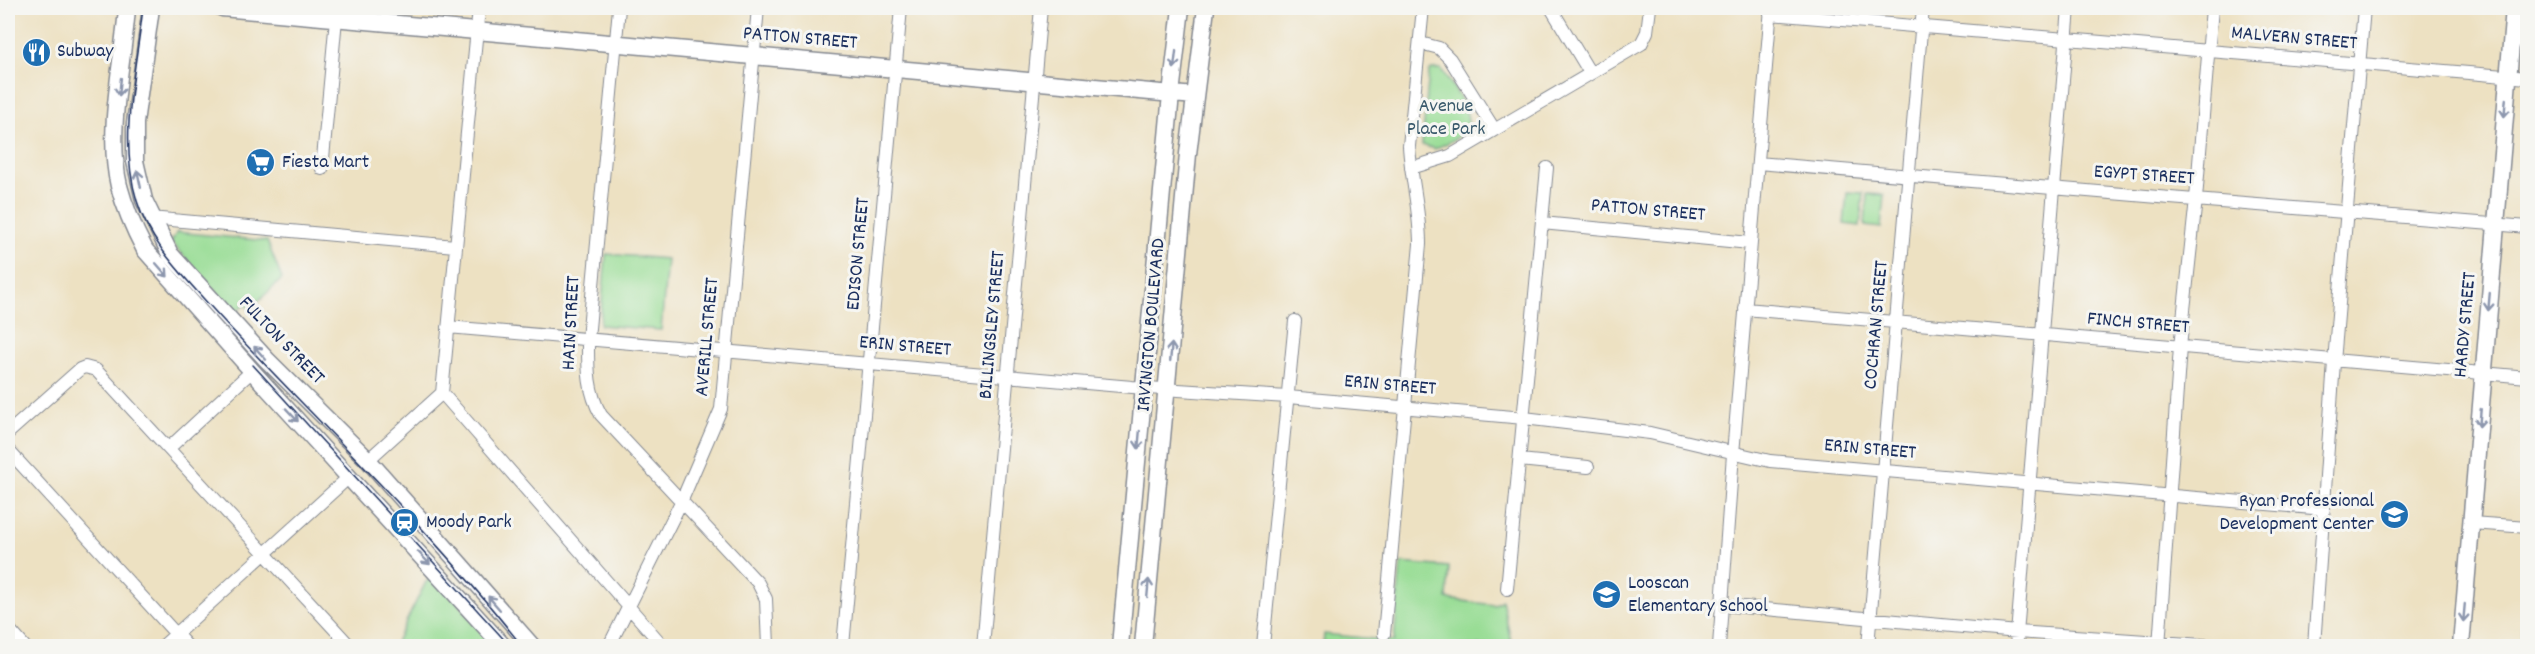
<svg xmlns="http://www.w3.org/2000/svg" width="2535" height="654" font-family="Dekko,sans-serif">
<rect width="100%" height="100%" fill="#f6f6f2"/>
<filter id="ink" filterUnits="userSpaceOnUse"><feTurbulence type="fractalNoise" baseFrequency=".0167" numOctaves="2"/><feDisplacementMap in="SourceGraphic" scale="12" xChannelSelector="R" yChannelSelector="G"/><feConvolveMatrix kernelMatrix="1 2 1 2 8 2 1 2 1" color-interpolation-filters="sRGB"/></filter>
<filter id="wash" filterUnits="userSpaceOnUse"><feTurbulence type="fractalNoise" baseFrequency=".008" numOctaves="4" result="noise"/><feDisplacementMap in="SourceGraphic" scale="24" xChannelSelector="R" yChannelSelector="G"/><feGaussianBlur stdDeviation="1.35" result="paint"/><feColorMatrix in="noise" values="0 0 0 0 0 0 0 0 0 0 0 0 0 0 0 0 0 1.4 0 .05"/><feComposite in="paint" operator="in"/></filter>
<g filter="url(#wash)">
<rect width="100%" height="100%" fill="#ede1c2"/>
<path fill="#99dd95" stroke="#5a867a" stroke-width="1.5" d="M1432 69H1441C1450 83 1478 117 1464 132 1457 140 1444 144 1435 149L1422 145 1429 72Z
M1847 192 1863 193 1860 226 1844 224Z
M1867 194 1884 195 1881 228 1865 226Z
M177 232 267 241 282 279 255 304 257 307 252 311 245 304 235 313 171 242Z
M606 254 667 259 661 330 600 325Z
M2527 549V646H2521Z
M1401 563 1449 567 1447 599 1494 605 1502 600 1512 646H1323L1324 634 1394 641Z
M434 575 496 646H394L426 582Z"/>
</g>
<g filter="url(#ink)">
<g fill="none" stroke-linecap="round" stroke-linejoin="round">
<defs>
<path id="street" d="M619 8 588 339C588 367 587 390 601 415L758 583 766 599 768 646
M1551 8 1590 73
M1770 14 2528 78
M1420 43 1439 48 1450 59 1494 129
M1758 163C2015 186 2271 206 2528 227
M1411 168 1450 156 1641 44 1647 32 1650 8
M322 169 337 8
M150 218 455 246
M1542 223 1750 243
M1745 309 2528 377
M448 327 1132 387 1288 397 1524 418 1650 433 1770 461 2324 509
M442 393 663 646
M8 433 80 369 85 367 96 370 350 646
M169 448 252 371
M8 450 187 646
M368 460 442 393 479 8
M1520 460 1588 467
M2471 523 2528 527
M1507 589 1547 168
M1722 605 2018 632 2217 646
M8 628 24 646
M1384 634 1420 244C1420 211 1411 179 1409 146L1423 8
M163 646 349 477
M609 646 682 500 721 409 758 8
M843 646 901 8
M983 646 1041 8
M1263 646 1295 321
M1719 646 1733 454 1771 8
M1868 646 1923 8
M2016 646 2069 8
M2159 646 2180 347 2196 199 2212 8
M2314 646 2334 362 2364 8"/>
<path id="secondary" d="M127 8C123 64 106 131 119 186 125 209 134 229 145 250L252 371 503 646
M151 8 135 123V161L144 200 170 254 267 360 368 460 532 646
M222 8 1195 96
M1120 646 1171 94 1181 8
M1143 646 1188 154 1206 8
M2461 646 2514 8"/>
</defs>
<use href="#street" stroke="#848890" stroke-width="14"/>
<use href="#secondary" stroke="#848890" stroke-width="19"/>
<use href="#street" stroke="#fff" stroke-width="12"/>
<use href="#secondary" stroke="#fff" stroke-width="16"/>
<path stroke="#1b2f5e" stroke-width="1.5" d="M143 8C136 70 118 139 137 201 149 240 177 269 203 298 236 335 271 371 306 407 381 484 456 562 522 646
M253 365 510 646"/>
</g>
<defs><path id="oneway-shaft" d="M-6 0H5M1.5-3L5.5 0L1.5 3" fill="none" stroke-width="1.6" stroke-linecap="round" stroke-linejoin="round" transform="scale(1.5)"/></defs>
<g stroke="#8d97ae">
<use href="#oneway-shaft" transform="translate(1175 60) rotate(97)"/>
<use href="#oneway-shaft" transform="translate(120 87) rotate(96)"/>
<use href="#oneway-shaft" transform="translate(2505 108) rotate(95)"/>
<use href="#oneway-shaft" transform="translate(139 179) rotate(-102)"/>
<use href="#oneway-shaft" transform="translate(162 270) rotate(49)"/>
<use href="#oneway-shaft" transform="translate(2489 302) rotate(95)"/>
<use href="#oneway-shaft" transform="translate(1171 352) rotate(-85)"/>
<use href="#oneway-shaft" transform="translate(260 353) rotate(-132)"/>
<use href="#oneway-shaft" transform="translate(292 415) rotate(47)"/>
<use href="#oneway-shaft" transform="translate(2480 418) rotate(95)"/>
<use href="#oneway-shaft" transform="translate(1139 440) rotate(95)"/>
<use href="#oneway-shaft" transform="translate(424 558) rotate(47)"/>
<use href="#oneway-shaft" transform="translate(1148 588) rotate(-85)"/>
<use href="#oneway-shaft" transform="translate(494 603) rotate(-131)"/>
<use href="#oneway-shaft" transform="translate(2464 613) rotate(95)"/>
</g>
</g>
<defs>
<symbol id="restaurant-disc" viewBox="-11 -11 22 22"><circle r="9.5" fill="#1f6fb2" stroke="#f6f6f2"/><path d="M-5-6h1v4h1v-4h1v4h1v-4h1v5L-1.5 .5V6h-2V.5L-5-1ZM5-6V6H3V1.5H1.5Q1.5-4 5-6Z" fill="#fff"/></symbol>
<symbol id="supermarket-disc" viewBox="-11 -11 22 22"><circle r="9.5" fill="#1f6fb2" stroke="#f6f6f2"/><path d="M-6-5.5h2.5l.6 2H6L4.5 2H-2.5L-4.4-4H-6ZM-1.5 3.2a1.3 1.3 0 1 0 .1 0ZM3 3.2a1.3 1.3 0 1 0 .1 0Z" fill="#fff"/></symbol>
<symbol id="school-disc" viewBox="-11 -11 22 22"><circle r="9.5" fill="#1f6fb2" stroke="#f6f6f2"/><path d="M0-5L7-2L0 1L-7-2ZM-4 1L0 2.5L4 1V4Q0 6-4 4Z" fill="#fff"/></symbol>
<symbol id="station-disc" viewBox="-11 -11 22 22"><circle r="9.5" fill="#1f6fb2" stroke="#f6f6f2"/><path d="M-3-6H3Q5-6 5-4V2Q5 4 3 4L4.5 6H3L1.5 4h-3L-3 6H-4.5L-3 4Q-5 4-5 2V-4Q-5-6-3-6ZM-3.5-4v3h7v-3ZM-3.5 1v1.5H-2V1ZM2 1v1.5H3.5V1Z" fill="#fff"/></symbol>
</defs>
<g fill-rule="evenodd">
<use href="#restaurant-disc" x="20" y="36" width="33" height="33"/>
<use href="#supermarket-disc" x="244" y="146" width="33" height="33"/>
<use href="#school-disc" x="2378" y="498" width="33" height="33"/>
<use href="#station-disc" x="388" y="506" width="33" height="33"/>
<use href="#school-disc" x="1590" y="578" width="33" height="33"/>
</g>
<g text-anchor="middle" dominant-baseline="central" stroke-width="6" stroke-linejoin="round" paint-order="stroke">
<g font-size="20" fill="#1b2f5e" stroke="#f6f6f2">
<text transform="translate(800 39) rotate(5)">PATTON STREET</text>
<text transform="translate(2294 39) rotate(5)">MALVERN STREET</text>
<text transform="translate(2144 176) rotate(4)">EGYPT STREET</text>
<text transform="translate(1648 211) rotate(5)">PATTON STREET</text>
<text transform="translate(859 254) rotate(-85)">EDISON STREET</text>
<text transform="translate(572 323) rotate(-87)">HAIN STREET</text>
<text transform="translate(2138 324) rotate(5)">FINCH STREET</text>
<text transform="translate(993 325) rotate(-85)">BILLINGSLEY STREET</text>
<text transform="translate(1152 325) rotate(-85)">IRVINGTON BOULEVARD</text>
<text transform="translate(1877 325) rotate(-85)">COCHRAN STREET</text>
<text transform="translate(2466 325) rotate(-85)">HARDY STREET</text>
<text transform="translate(708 337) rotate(-85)">AVERILL STREET</text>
<text transform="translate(281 341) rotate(46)">FULTON STREET</text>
<text transform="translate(905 347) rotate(5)">ERIN STREET</text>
<text transform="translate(1390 386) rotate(5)">ERIN STREET</text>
<text transform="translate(1870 450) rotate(5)">ERIN STREET</text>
</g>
<g font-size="20" fill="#1b2f5e" stroke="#f6f6f2" text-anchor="start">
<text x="57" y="52">Subway</text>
<text x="282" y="163">Fiesta Mart</text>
<text x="2374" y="502" text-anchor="end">Ryan Professional<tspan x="2374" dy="23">Development Center</tspan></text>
<text x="426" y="523">Moody Park</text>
<text x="1628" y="584">Looscan<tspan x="1628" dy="23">Elementary School</tspan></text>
</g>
<g font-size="20" fill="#3a5a6c" stroke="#f6f6f2">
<text x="1446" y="107">Avenue<tspan x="1446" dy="23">Place Park</tspan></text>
</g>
</g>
<rect width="2535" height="654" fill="none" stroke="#f6f6f2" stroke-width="30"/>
</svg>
